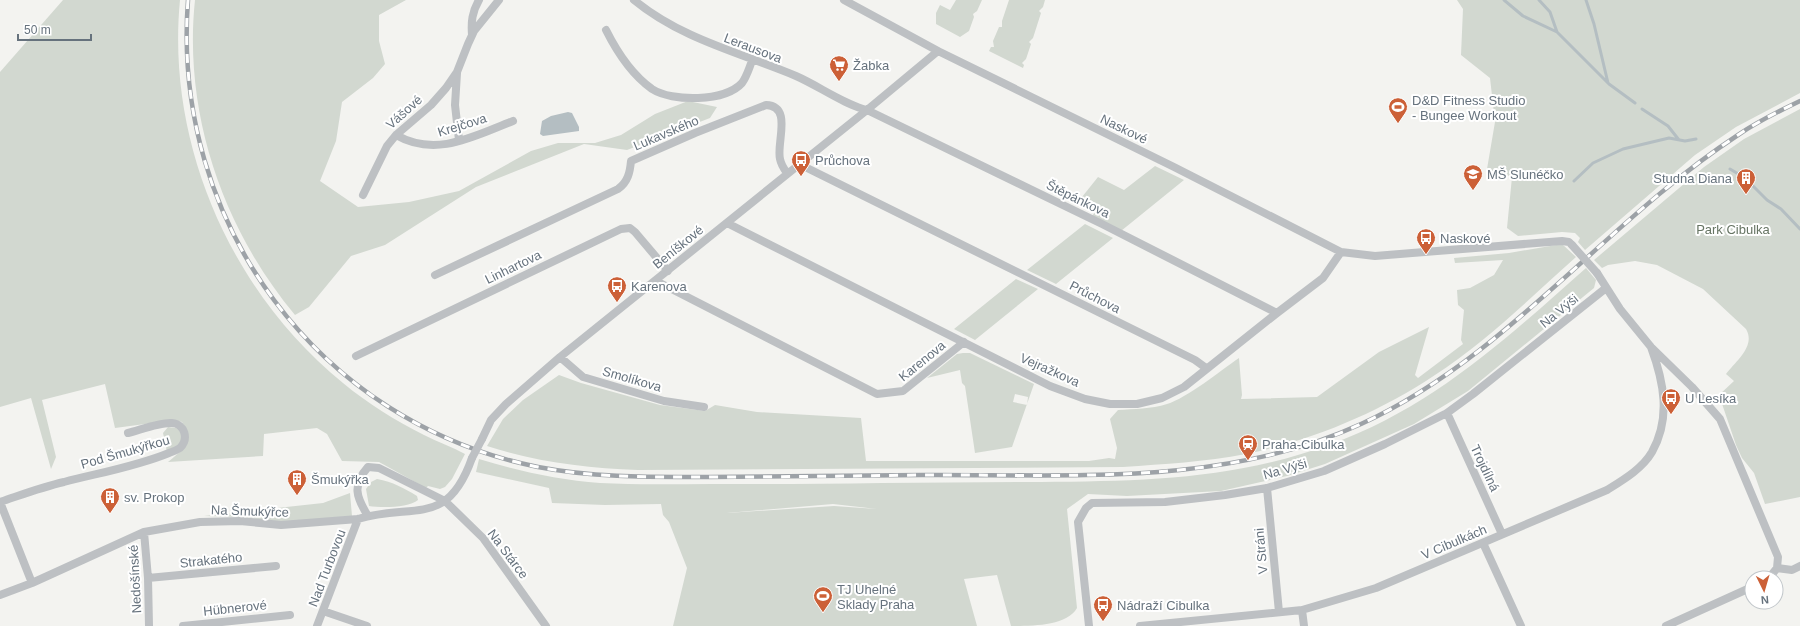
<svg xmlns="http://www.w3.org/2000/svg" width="1800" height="626" font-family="Arial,sans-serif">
<rect width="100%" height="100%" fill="#f3f3f0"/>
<path fill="#d2d8d0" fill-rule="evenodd" d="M63 0H180C166 144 231 292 343 383 367 403 396 421 424 435 438 442 452 447 465 454L452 479 445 487 440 489 428 486 426 488 379 462 342 461 327 434 317 428 264 434 263 456 168 462C184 449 195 442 182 422L175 420 115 428 105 384 42 400 56 457 51 469 31 398 0 407V72Z
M195 0H406L379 15V41L385 64 373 78 342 102 336 141 320 181 358 207 409 202 459 191 531 151 558 143H595L621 135 655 114 688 101 717 107 710 118 627 150 584 144 476 187 385 245 351 256 309 307 295 315C223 229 183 113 195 0Z
M956 0H982L977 11 973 14 974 17 969 31 960 37 936 24V13L940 5 950 10Z
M1009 0H1045L1043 7 1039 11 1041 13 1033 38 1029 42 1031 44 1026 59 1022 63 1024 65 1023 68 989 51 991 47H994L993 41 999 27H1002V21Z
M1457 0H1800V93L1736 127 1695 155 1585 250 1578 242 1580 238 1575 233 1562 232 1518 236 1507 228 1512 177 1487 169 1495 122 1490 78 1461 55 1463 9Z
M1800 109V497L1765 504 1754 473 1742 458 1736 445 1719 395 1734 381 1726 374C1736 361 1756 346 1746 329L1703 289 1657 265 1635 261 1608 265 1602 268 1594 260 1704 167 1744 139Z
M1155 166 1184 180 1121 231 1092 216 1096 211 1078 202 1098 177 1124 190Z
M1085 224 1113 238 1056 284 1027 270Z
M1562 244 1576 257C1530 298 1486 342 1435 375 1378 413 1313 440 1246 454 1205 462 1164 464 1123 467L638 470C587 468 537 462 487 446L503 419 523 400 559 375 581 383 660 405 705 411 715 405 757 412 861 418 866 461H1089L1109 458 1115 459 1117 448 1110 419 1118 410C1134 409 1151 409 1167 404 1187 398 1220 371 1239 358L1242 395 1241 399 1317 397 1379 352 1429 327 1415 375 1418 378 1463 344 1461 340 1464 310 1458 305 1457 290 1470 288 1494 275 1503 260 1455 263 1454 258 1509 253Z
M1586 268 1596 280 1594 288 1468 391 1414 424 1325 464 1287 476 1221 491 1127 496 1088 494 1067 509 1077 608C1067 626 1032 626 1011 626L997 575 964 579 977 626H673L687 568 669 522 663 515 661 504 605 505 552 503 549 488 476 472 479 459C518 471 559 480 600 483 637 485 674 484 712 484 769 484 825 484 882 483 935 483 988 482 1041 482 1143 481 1234 480 1331 444 1432 408 1507 338 1586 268ZM833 504 877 509 834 506 727 513Z
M1016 279 1038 289 975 340 954 329Z
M963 353H970L1034 384 1012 447 975 453 965 386 962 383 960 370 927 378 957 354ZM1015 394 1028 397 1027 405 1013 402Z
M168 427 176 428 181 431 182 443 167 452 163 433Z
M377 479C393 482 404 488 417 496L418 500C409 508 381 508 369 506L366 489 371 482Z
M350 493 352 516 282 522 241 517 204 516 323 503Z"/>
<path fill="#b4bec2" d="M568 112 572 113 579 127V131L543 136 540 134 542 121 551 116Z"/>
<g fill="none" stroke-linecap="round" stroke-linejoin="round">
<path stroke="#b4bec2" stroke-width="3" d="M1504 0 1523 16 1557 32 1609 84 1635 103
M1539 0 1550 12 1557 32
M1586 0 1594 24 1608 83
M1642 109 1668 126 1679 140
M1730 169 1745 178 1767 200 1781 209 1800 229
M1574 181 1593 163 1623 149 1669 138 1685 141 1696 139"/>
<path stroke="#bdc0c3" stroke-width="8" d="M634 0C681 39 741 53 796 76 819 86 843 104 867 110L1102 224 1277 313
M844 0 938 51 1174 167 1341 252 1375 256 1562 241 1569 242 1572 245
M606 30C617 52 631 74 652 89 672 102 725 102 742 83 747 76 749 68 752 61
M472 35C471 22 472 12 479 0
M457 73 455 105 459 140
M396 135C436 158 474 136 513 121
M799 164 1195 360 1206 368
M363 195 387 146 396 135 431 105 446 88 457 72 468 44 474 31 499 0
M727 223 1050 386 1085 399 1110 404H1137L1162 398 1184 387 1277 313 1323 278 1341 252
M1597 273 1620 309 1651 347 1692 387 1720 419 1778 557 1777 568 1769 578
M435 275 618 189C628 182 630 172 631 161L695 133 766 105C793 106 776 143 780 159 781 164 784 169 787 173
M656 281 877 394 903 391 964 342
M356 356 621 229 630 228 635 232 668 271
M560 357 583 377 664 401 704 407
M1447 413 1502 534
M482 439 491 420 506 404 560 357 867 110 938 51
M1267 488 1279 612
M0 502C21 495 42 487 64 482 98 473 135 467 169 453 172 452 177 450 180 448 189 439 185 424 172 423 160 422 140 430 128 433
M0 502 32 583
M368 516C356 497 352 485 368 467L379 468 445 501 483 538 546 626
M144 532 148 578 149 626
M1483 543 1521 626
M1777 568 1792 570 1800 566
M148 578 276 566
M0 595 32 583 144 532 200 522 240 521 281 525 358 519C413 502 447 529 472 458
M1302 610 1304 626
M323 611 367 626
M183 626 290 615
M317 626 358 519
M1089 626 1078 522 1086 508 1092 503 1165 502 1225 495 1267 488 1324 471 1385 444 1447 413 1473 394 1606 288
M1140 626 1302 610 1376 588 1607 490C1623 480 1642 469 1652 452 1671 418 1664 382 1651 347
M1666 626 1752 587"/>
<defs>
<path id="rail" d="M188 0C171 222 318 423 538 467 595 478 652 477 709 477 780 477 851 476 922 475 1069 474 1224 487 1361 424 1507 357 1605 222 1738 135 1757 122 1779 111 1800 101"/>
</defs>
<use href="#rail" stroke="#9da2a7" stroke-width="4.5"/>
<use href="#rail" stroke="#fff" stroke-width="3" stroke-dasharray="9" stroke-linecap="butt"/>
<path stroke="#bdc0c3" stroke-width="8" d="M1572 245 1597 273
M472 458 482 439"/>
</g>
<defs>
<symbol id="supermarket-pin" viewBox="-11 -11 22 30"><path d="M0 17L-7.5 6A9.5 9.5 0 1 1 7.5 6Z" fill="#cc6037" stroke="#fff"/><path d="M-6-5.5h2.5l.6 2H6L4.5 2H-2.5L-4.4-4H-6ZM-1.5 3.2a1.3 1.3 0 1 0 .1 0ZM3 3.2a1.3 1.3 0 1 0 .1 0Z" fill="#fff"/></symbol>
<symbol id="stadium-pin" viewBox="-11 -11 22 30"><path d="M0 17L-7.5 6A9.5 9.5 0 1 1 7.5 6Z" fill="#cc6037" stroke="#fff"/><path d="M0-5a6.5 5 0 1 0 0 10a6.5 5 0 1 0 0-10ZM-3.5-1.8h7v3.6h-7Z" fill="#fff"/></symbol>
<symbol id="bus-pin" viewBox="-11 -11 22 30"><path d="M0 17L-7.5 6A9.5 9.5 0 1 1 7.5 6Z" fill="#cc6037" stroke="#fff"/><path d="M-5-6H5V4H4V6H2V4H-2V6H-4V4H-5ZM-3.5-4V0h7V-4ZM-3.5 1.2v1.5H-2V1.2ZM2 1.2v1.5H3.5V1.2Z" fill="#fff"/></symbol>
<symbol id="school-pin" viewBox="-11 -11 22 30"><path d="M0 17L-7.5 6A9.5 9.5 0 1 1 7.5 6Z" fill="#cc6037" stroke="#fff"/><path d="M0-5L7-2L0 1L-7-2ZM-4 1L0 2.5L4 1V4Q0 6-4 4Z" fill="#fff"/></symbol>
<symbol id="building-pin" viewBox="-11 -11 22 30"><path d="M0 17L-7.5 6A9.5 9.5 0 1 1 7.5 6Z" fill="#cc6037" stroke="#fff"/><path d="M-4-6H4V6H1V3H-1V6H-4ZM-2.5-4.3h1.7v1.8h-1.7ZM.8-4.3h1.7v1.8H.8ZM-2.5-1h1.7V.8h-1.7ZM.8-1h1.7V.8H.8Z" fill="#fff"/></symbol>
<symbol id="station-pin" viewBox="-11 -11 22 30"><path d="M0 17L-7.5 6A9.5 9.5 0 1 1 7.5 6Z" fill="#cc6037" stroke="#fff"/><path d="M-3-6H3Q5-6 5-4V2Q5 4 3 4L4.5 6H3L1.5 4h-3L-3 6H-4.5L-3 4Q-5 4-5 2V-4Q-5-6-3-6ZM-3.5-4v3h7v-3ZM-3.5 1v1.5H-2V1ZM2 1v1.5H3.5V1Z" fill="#fff"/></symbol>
</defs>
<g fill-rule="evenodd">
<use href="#supermarket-pin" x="828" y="54" width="22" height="30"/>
<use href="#stadium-pin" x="1387" y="96" width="22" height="30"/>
<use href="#bus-pin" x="790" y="149" width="22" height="30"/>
<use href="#school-pin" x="1462" y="163" width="22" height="30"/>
<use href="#building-pin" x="1735" y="167" width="22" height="30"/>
<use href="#bus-pin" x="1415" y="227" width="22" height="30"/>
<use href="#bus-pin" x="606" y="275" width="22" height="30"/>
<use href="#bus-pin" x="1660" y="387" width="22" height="30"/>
<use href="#station-pin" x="1237" y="433" width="22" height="30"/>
<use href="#building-pin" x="286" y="468" width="22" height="30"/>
<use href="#building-pin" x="99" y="486" width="22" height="30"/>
<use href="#stadium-pin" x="812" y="585" width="22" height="30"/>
<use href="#bus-pin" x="1092" y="594" width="22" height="30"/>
</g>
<g text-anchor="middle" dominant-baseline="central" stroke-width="4" stroke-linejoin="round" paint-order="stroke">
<g font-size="13" fill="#66727d" stroke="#fff">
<text transform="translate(753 48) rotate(21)">Lerausova</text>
<text transform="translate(404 112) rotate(-42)">Vášové</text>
<text transform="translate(462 125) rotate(-17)">Krejčova</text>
<text transform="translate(1124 129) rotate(26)">Naskové</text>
<text transform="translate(666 133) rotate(-23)">Lukavského</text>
<text transform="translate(1078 199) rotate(26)">Štěpánkova</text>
<text transform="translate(678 247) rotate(-39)">Beníškové</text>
<text transform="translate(513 267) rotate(-26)">Linhartova</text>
<text transform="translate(1095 297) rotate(27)">Průchova</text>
<text transform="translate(1559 311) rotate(-39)">Na Výši</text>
<text transform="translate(922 361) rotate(-39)">Karenova</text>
<text transform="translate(1050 370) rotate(24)">Vejražkova</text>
<text transform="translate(632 379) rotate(16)">Smolíkova</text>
<text transform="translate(125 452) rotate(-16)">Pod Šmukýřkou</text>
<text transform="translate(1485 468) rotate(65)">Trojdílná</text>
<text transform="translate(1285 469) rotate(-16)">Na Výši</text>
<text transform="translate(250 511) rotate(2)">Na Šmukýřce</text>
<text transform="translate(1454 542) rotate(-23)">V Cibulkách</text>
<text transform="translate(1261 551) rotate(-95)">V Stráni</text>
<text transform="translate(508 554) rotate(53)">Na Stárce</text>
<text transform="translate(211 560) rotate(-6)">Strakatého</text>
<text transform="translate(327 568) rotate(-69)">Nad Turbovou</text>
<text transform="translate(135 579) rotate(-93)">Nedošínské</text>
<text transform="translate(235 608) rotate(-6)">Hübnerové</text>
</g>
<g font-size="13" fill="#66727d" stroke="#fff" text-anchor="start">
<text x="853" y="65">Žabka</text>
<text x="1412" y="100">D&amp;D Fitness Studio<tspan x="1412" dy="15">- Bungee Workout</tspan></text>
<text x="815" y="160">Průchova</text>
<text x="1487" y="174">MŠ Slunéčko</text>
<text x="1732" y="178" text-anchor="end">Studna Diana</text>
<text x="1440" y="238">Naskové</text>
<text x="631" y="286">Karenova</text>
<text x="1685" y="398">U Lesíka</text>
<text x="1262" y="444">Praha-Cibulka</text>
<text x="311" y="479">Šmukýřka</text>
<text x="124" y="497">sv. Prokop</text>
<text x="837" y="589">TJ Uhelné<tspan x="837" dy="15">Sklady Praha</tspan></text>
<text x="1117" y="605">Nádraží Cibulka</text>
</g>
<g font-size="13" fill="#677564" stroke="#fff">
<text x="1733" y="229">Park Cibulka</text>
</g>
</g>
<g transform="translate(1764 590) rotate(175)"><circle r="19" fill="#ffffff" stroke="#c2c7cb"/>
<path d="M0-3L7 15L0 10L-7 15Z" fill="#cc6037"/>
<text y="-6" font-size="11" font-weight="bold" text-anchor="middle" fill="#66727d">N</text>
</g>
<path d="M18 34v6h73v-6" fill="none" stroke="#66727d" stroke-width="2"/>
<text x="24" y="34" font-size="12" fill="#66727d" stroke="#ffffff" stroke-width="3" paint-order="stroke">50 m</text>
</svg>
